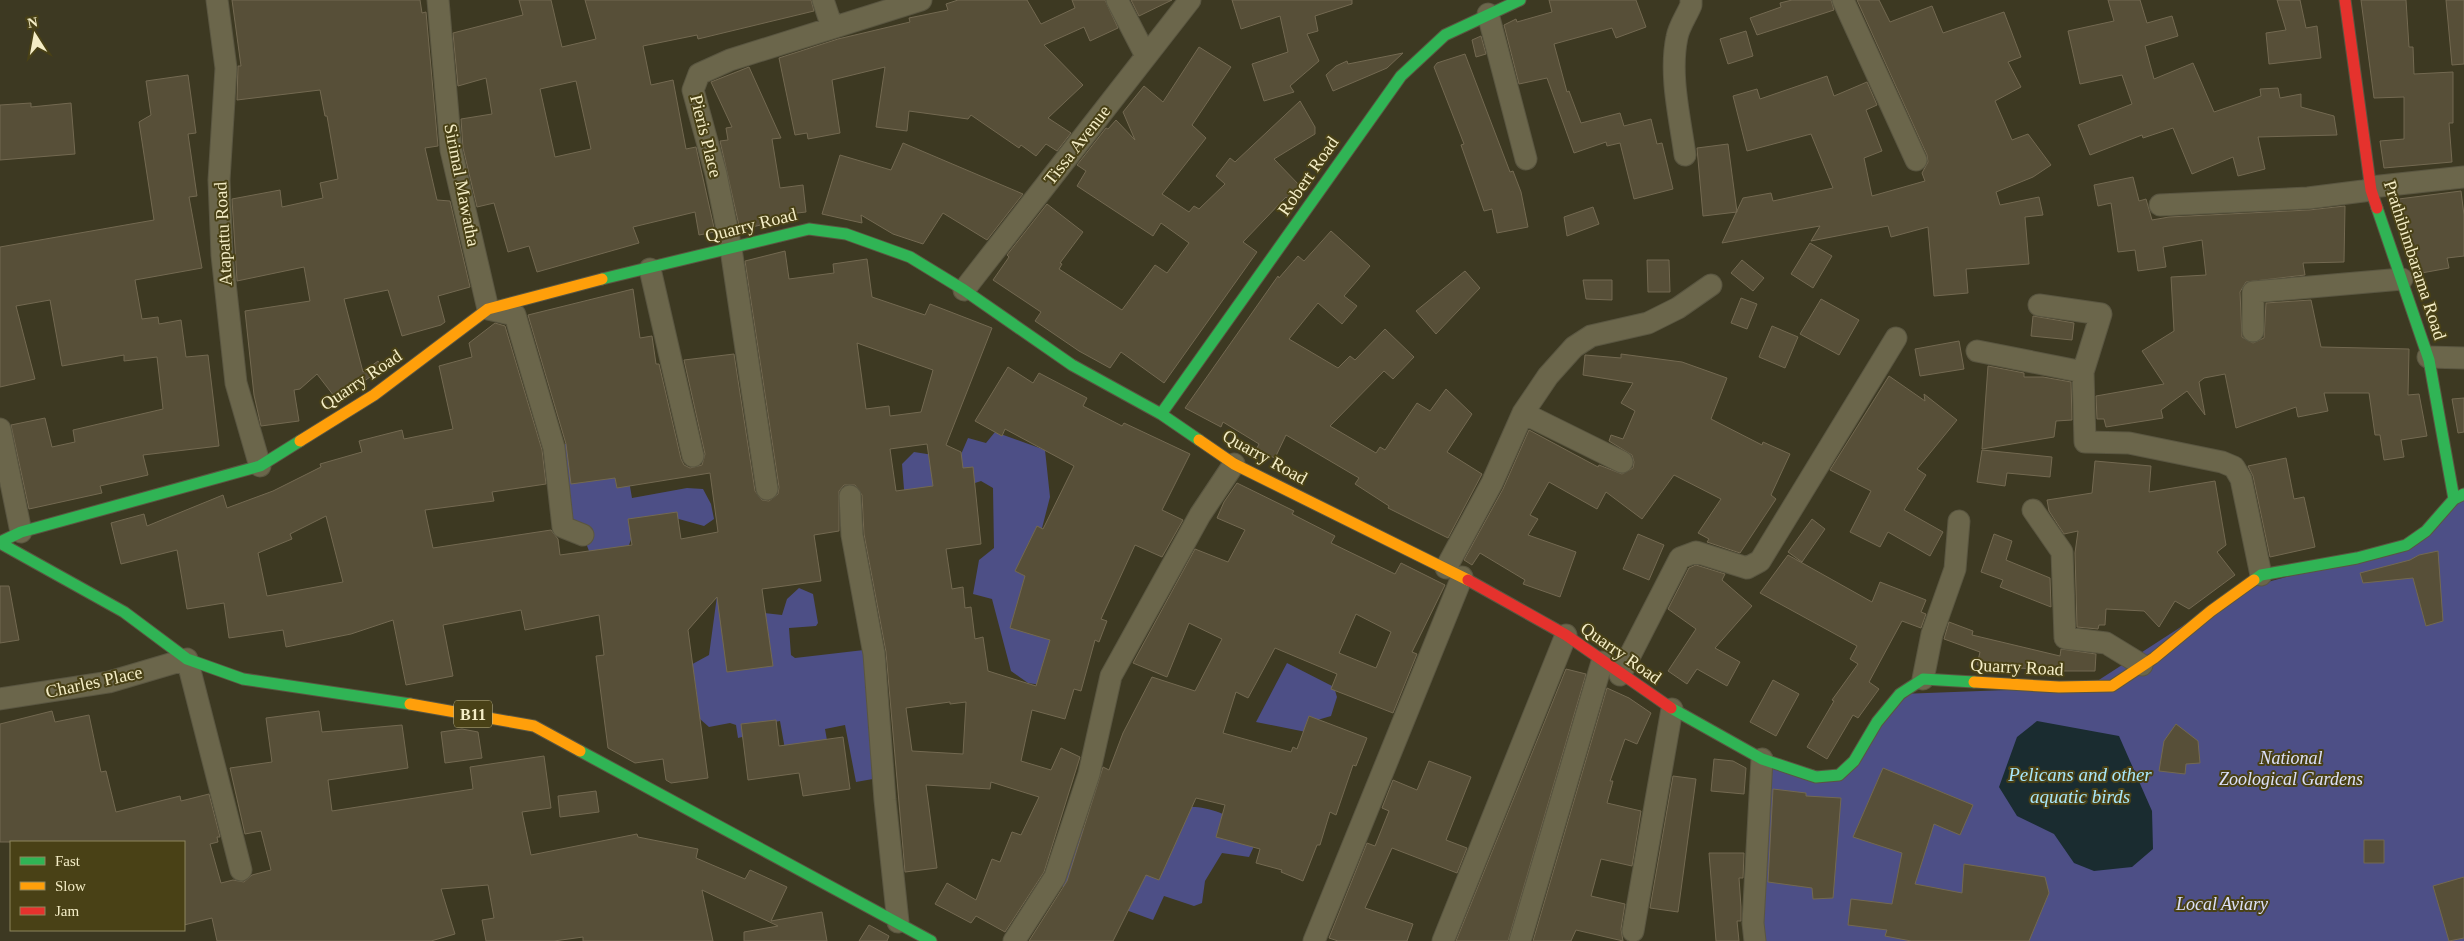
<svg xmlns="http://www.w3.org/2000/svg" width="2464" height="941" font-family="Georgia,serif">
<rect width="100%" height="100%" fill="#3d3922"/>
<path fill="#4d4f86" d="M600 432 624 452 632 498 687 488 703 489 711 504 714 519 704 526 668 516 632 537 623 561 592 559 583 535 563 527 554 448Z
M995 432 1045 450 1050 497 1030 575 1068 596 1048 686 1028 683 1011 671 992 599 973 594 979 560 994 548 993 488 981 481 945 493 909 514 904 489 902 464 914 452 959 459 968 438 986 443Z
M2464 494V941H1755L1762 759 1839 775 1900 694 2088 687 2238 590 2406 545Z
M799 588 813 594 818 623 816 626 789 628 791 655 795 658 864 650 884 777 856 782 845 725 825 729 828 746 786 755 780 721 745 727 746 736 738 738 736 725 730 723 709 727 700 719 685 713 687 667 709 655 717 596 731 609 782 615 787 599Z
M1287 663 1334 687 1337 697 1331 716 1314 721 1306 732 1256 722Z
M1192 807C1208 807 1232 815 1243 827 1248 832 1251 839 1255 844L1249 857 1222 853 1205 881 1202 903 1194 906 1164 896 1153 920 1053 883 1072 825 1125 846Z"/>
<path fill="#1a2c30" d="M2037 721 2119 736 2152 811 2153 849 2132 867 2094 871 2074 863 2054 834 2017 816 1999 787 2017 737Z"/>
<path fill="#574f38" stroke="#736951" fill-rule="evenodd" d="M232 0H420L422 13 426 12 438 146 425 148 437 200 450 201 470 287 438 296 445 322 441 325 402 336 388 290 344 299 363 372 378 361 383 368 337 400 317 374 300 389 294 390 299 421 261 426 254 395 245 311 310 301 304 267 237 281 232 199 280 190 282 207 323 198 320 183 338 179 327 116H325L320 90 237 100 238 66H241Z
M519 0H551L562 47 596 39 585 0H811L814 11 698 39 697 35 643 46 651 85 673 80 686 149 696 147 715 232 699 235 695 212 633 227 639 243 537 272 529 246 508 252 494 203 477 207 463 148 461 119 492 114 486 78 458 86 453 33 523 15ZM576 81 591 149 555 157 540 89Z
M958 0H1027L1041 24 1075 8 1072 0H1105L1118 28 1090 41 1084 27 1044 45 1083 85 1048 118 1071 133 1057 151 1046 144 1036 156 1021 145 1019 148 971 115 968 119 909 111 907 131 876 127 885 67 832 80 840 133 808 139 807 133 795 135 779 58 838 39 910 22 909 18 948 10 946 4Z
M1131 0H1172L1139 16Z
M1232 0H1352V4L1315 16 1318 31 1307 34 1319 61 1290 86 1294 92 1264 101 1252 64 1288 52 1280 16 1241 29Z
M1549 0H1636L1646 27 1616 38 1612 28 1554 44 1567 92 1569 91 1581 123 1620 113 1624 126 1651 119 1657 144 1662 143 1673 189 1634 199 1620 143 1607 146 1606 142 1574 153 1547 78 1519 84 1504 25 1516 19 1517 22 1552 12Z
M1792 0H1831L1834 10 1757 35 1750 18 1781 7 1780 3Z
M1857 0H1879L1890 22 1932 6 1943 33 2004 12 2021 57 2008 62 2021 87 1995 101 2012 140 2028 134 2051 165 2033 177 1996 192 2000 205 2039 197 2043 215 2025 217 2029 264 1966 269 1968 293 1934 296 1928 227 1891 237 1888 226 1811 241 1820 226 1722 243 1743 198 1771 193 1773 201 1833 188 1811 134 1747 151 1733 96 1757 89 1760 99 1827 76 1834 96 1867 82 1877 105 1866 110 1882 151 1864 158 1872 196 1925 181 1922 173 1928 162 1927 155Z
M2108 0H2140L2147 23 2172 16 2178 36 2145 46 2154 79 2193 63 2214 112 2261 96 2260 89 2278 88 2280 98 2301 94V107L2334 116 2337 135 2258 137 2265 169 2238 176 2233 157 2192 174 2173 128 2143 138 2142 135 2090 155 2078 125 2132 104 2122 75 2080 84 2068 31 2114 21Z
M2277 0H2300L2306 28 2317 26 2321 58 2269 64 2266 33 2286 30Z
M2361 0H2406L2409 47H2413L2414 74 2453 72V123H2449L2452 162 2384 168 2380 141 2404 139V97L2374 98Z
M2446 0H2464V64L2452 65Z
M1746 31 1753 56 1728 64 1720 39Z
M1481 36 1486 54 1476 57 1472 40Z
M1199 47 1231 67 1192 125 1206 138 1162 194 1189 212 1194 206 1199 209 1225 184 1216 176 1230 158 1235 162 1300 101 1315 127V134L1274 159 1302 188 1289 200 1286 197 1243 242 1257 252 1164 383 1121 352 1110 368 1079 351 1035 321 1041 312 993 280 1009 257 1007 255 1047 204 1083 232 1060 263 1062 264 1059 269 1122 310 1155 265 1167 273 1189 243 1161 223 1153 236 1077 186 1086 171 1077 165 1106 128 1108 129 1116 120 1135 140 1123 112 1144 86 1163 102Z
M1403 53 1387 68 1333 91 1326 75 1336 66 1347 61 1348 64Z
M1465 54 1510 172 1513 171 1521 192 1528 227 1497 233 1492 209 1484 211 1473 179 1461 145 1464 144 1434 67 1437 63Z
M749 67 781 138 772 139 780 188 803 185 806 212 780 215 781 220 740 230 720 141 728 140 726 128 732 127 711 82Z
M188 75 196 133 188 134 197 196 189 197 202 268 135 280 142 319 158 317 159 324 181 320 186 357 208 355 219 446 143 455 148 475 100 486 102 493 29 509 11 425 45 418 52 447 75 442 73 430 163 409 157 357 124 361V355L62 366 50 300 16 306 35 379 0 387V247L154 220 139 122 151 115 146 81Z
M31 103V107L71 103 75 154 0 160V105Z
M903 143 1023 194 987 240 943 213 923 244 893 234 861 215 862 223 822 214 840 155 891 170Z
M1728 144 1737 212 1703 216 1697 148Z
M2133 177 2139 201 2146 199 2152 220 2169 217 2309 210 2345 206 2344 262 2303 263 2305 275 2246 282 2240 292 2242 337 2253 343 2264 338 2266 303 2311 300 2321 347 2409 349 2408 395 2419 394 2427 436 2401 440 2404 457 2384 460 2380 435H2375L2369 393H2324L2328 411 2298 417 2296 407 2236 428 2225 374 2204 378 2199 382 2205 415 2187 391 2161 410 2163 418 2106 427 2104 419H2097L2096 396 2164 384 2142 351 2174 331 2171 277 2206 275 2202 240 2163 247 2166 267 2138 271 2135 250 2118 252 2111 203 2098 206 2094 185Z
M2461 191 2464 215V256L2447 258 2449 268 2416 274 2391 200Z
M1593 207 1599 224 1567 236 1564 217Z
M1331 231 1370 266 1344 296 1357 306 1342 324 1318 303 1289 339 1338 368 1350 356 1355 360 1385 329 1414 357 1393 379 1384 371 1330 426 1376 453 1380 447 1385 450 1417 403 1430 411 1446 389 1472 414 1447 452 1482 474 1448 538 1388 508 1389 506 1355 484 1359 478 1286 435 1275 458 1256 450 1259 444 1223 422 1221 427 1185 408 1278 276 1279 278 1298 256 1304 261Z
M1810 243 1832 256 1813 288 1791 274Z
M785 251 789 279 834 273 833 264 867 259 872 297 925 315 930 304 992 328 946 445 961 452 963 468 973 467 981 544 946 549 952 589 963 587 965 608 971 607 975 639 983 637 988 671 1036 686 1050 640 1010 628 1025 576 1015 571 1037 526 1043 529 1074 466 1005 429 1002 436 975 421 1008 367 1033 383 1039 373 1087 398 1083 406 1122 426 1124 423 1190 454 1162 510 1183 520 1162 557 1135 545 1101 619 1107 621 1099 642 1095 640 1081 691 1074 689 1065 719 1032 710 1021 761 1051 770 1061 748 1080 757 1044 872 1005 932 976 916 971 923 935 904 947 883 976 900 992 859 1000 862 1012 832 1021 835 1039 797 991 782 990 789 926 785 937 868 905 872 886 652 864 534 862 495 855 485H844L839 491V531L814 535 821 581 762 589 773 666 727 672 717 597 688 630 708 778 671 783 666 780 663 759 635 763 608 748 596 656 604 655 599 615 525 630 521 610 443 625 453 676 406 685 393 620 351 634 286 647 283 630 229 638 224 603 187 609 177 550 121 564 111 523 144 514 147 526 223 495 227 508 273 491 321 467 320 464 362 452 359 441 402 430 404 439 453 429 439 366 472 357 469 343 495 323 505 326 542 450 546 484 492 492 494 501 425 510 433 548 551 530 558 539 560 555 632 545 628 519 677 512 681 539 718 532 710 473 617 488 615 478 571 484 566 444 528 315 633 289 640 338 652 336 656 364H659L681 459 684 465 690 468 702 465 705 454 684 360 734 354 755 491 762 500 769 501 778 494 779 487 745 261ZM857 343 933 370 921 412 890 416 889 406 866 409ZM927 444 933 486 896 491 890 449ZM326 516 343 582 267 596 258 553 292 539 290 534ZM950 702V704L966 702 963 754 912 751 906 708Z
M1647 260H1669L1670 292H1648Z
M1742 260 1764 278 1753 291 1731 273Z
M1465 271 1480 288 1436 334 1416 311Z
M1583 280H1612V300L1586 299Z
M1741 298 1757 304 1747 329 1731 323Z
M1821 299 1859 320 1839 355 1800 334Z
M2033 316 2074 323 2072 340 2031 336Z
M1772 326 1798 337 1785 368 1759 357Z
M1959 341 1964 369 1920 376 1915 349Z
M1585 355 1621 358V354L1682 362 1727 378 1711 419 1762 445 1763 442 1790 454 1771 495 1776 499 1740 553 1707 542 1709 539 1698 533 1721 499 1674 475 1642 519 1606 492 1597 509 1549 482 1530 515 1538 519 1528 535 1576 552 1560 597 1523 584 1525 580 1480 553 1472 565 1464 560 1503 489 1529 430 1598 467 1599 465 1622 474 1633 468 1634 462 1632 455 1609 441 1611 435 1623 439 1635 411 1621 403 1633 383 1583 375Z
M1988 366 2024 373V377H2043L2071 382 2072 420 2056 421 2054 437 1982 449Z
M1889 376 1925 401 1924 394 1957 420 1917 469 1926 475 1904 510 1943 532 1930 556 1888 532 1880 547 1850 532 1871 491 1830 470Z
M2464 398V432L2458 433 2452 399Z
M1982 450 2052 457 2050 477 2007 473 2005 486 1977 482Z
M2286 458 2294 499 2304 497 2315 547 2270 557 2253 476 2248 466Z
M2095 461 2151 466 2149 492 2215 481 2226 545 2217 552 2235 575 2189 609 2175 601 2159 627 2144 611 2106 609 2105 625H2099L2098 629 2077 627 2075 553 2078 531 2064 534 2049 511 2047 500 2092 493Z
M1237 483 1294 511 1292 514 1335 536 1331 543 1395 574 1401 563 1445 585 1412 652 1417 654 1393 713 1331 689 1337 674 1275 648 1248 698 1236 692 1223 733 1291 752 1293 747 1297 749 1309 716 1367 738 1356 766 1353 765 1336 815 1330 812 1320 845H1317L1303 881 1281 872 1282 870 1256 863 1260 849 1216 837 1225 805 1196 798 1159 880 1146 875 1113 941H1029L1067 881 1103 767 1109 770 1123 733 1152 677 1195 691 1222 639 1189 623 1167 677 1133 663 1195 549 1228 562 1245 530 1217 518 1224 502ZM1356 614 1391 632 1376 668 1339 653Z
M1812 519 1825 529 1802 562 1788 552Z
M1638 534 1664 545 1649 580 1623 569Z
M1994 534 2012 541 2006 560 2050 578 2051 607 2000 587 2003 580 1981 572Z
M2438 551 2443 621 2426 626 2413 578 2363 583 2360 573 2410 560 2419 555Z
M1788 555 1872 602 1880 582 1926 600 1921 612 1926 614 1921 628 1902 621 1869 682 1879 689 1858 718 1853 715 1827 759 1807 747 1834 701 1832 700 1858 664 1850 659 1857 646 1760 593Z
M1696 565 1725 574 1722 580 1752 606 1715 648 1740 662 1727 686 1697 669 1687 684 1668 671 1696 629 1668 609 1689 568Z
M0 586H9L19 640 0 643Z
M1949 622 1973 631 1972 635 2060 656 2061 649 2096 654 2095 671H2059L1977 665 1980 652 1944 639Z
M1566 669 1586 674 1508 941H1456Z
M1773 680 1799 694 1776 736 1750 722Z
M1607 688 1629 698 1651 713 1637 744 1625 739 1610 781H1613L1607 803 1641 811 1632 866 1601 859 1591 896 1625 904 1621 929 1623 941 1576 930 1571 941H1533Z
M52 711 55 722 89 715 101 772 106 771 116 812 180 796 181 801 209 794 220 837H217L218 842 210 844 221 883 233 880 244 882 252 875 271 870 261 831 245 834 230 768 272 762 266 718 319 711 322 732 402 725 408 768 328 780 332 811 473 789 470 767 544 756 551 808 522 812 531 855 637 834 638 837 698 849 696 858 745 879 750 870 787 887 771 921 822 912 827 941H744V932L778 926 702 890 713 941H583V937L554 941H486L482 920 494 918 488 885 441 889 455 934 431 941H217L212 918 184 925V842H0V724Z
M776 720 779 746 843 737 850 789 803 796 799 773 748 780 741 724Z
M2176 724 2198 741 2200 763 2186 764 2185 774 2159 771 2164 741Z
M462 729 478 732 482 758 445 763 441 732Z
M1714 759 1733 761 1746 768 1744 794 1711 791Z
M1429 761 1471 777 1446 840 1467 848 1457 873 1392 848 1365 908 1413 924 1407 941H1338L1329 938 1367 843 1375 846 1389 811 1382 808 1393 780 1417 790Z
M1883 768 1973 805 1960 835 1934 824 1915 884 1962 893 1964 864 2045 877 2049 893 2029 941H1911L1885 936 1887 930 1848 925 1851 899 1892 904 1902 853 1853 837Z
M1673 776 1696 779 1678 912 1650 908Z
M1773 789 1806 793V796L1841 798 1833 898 1813 899 1812 888 1768 882Z
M596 791 599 812 560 817 558 796Z
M2364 840H2384V863H2364Z
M1709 853H1744L1743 878H1739L1741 907V921H1737L1739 941H1716Z
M2464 877V938L2449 941 2433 886Z
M869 925 889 936 887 941H859Z"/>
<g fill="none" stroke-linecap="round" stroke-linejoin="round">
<defs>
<path id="street" d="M217 0 226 68 219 180 222 255 236 383 260 466
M438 0 451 150 488 309 515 315 554 448 563 527 583 535
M823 0 832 27
M1117 0 1146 56
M1843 0 1916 160
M1488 14 1526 159
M1685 155C1680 118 1669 75 1677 37 1679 26 1687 15 1691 5V0
M2371 187 2464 177
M2160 205 2308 198 2371 190
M650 269 693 456
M964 290 1190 0
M2039 305 2101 314 2083 372
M2253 331V292L2402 279
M1977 351 2083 372 2085 442 2129 443 2222 462 2234 467 2241 479 2261 575
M2428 357 2464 358
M1523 413 1622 462
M0 429 21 532
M767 489 731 249 716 174 693 90 699 74 730 60 921 0
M850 496 852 535 874 654 885 800 898 922
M2033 510 2062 552 2065 638 2106 643 2142 665
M1446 568 1492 483 1523 413 1548 376 1574 347 1591 336 1648 323 1678 308 1711 285
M1620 675 1680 558 1696 552 1747 568 1760 561 1896 338
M1923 679 1932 634 1955 569 1959 521
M0 699 109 682 187 659 241 870
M1633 931 1672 709
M1014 941 1055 877 1089 774 1111 676 1200 515 1234 464
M1314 941 1462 577
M1443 941 1566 635
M1520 941 1602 662
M1755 941 1753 923 1762 759"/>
<path id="fast" d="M2377 208 2429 360 2454 499
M602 279 809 229 846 234 910 257 964 290 1072 365 1161 414 1199 440
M1161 414 1401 76 1445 35 1520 0
M0 542 21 532 260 466 300 441
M0 543 124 612 187 659 243 679 410 704
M2254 580 2261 575 2357 558 2406 545 2426 531 2454 499 2464 494
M1671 708 1762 759 1816 777 1839 775 1854 761 1877 722 1900 694 1923 679 1974 682
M580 751 931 941"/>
<path id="slow" d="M1199 440 1234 464 1468 580
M300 441 374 395 488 309 602 279
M1974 682 2059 687 2112 686 2154 658 2211 611 2254 580
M410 704 534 726 580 751"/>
<path id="jam" d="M2345 0 2371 190 2377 208
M1468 580 1566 635 1671 708"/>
</defs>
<use href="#street" stroke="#5a5641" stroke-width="23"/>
<use href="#fast" stroke="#5a5641" stroke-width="13"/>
<use href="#slow" stroke="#5a5641" stroke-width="13"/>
<use href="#jam" stroke="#5a5641" stroke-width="13"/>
<use href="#street" stroke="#6b664b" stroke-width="21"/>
<use href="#fast" stroke="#30b455" stroke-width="11"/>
<use href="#slow" stroke="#ff9f0a" stroke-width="11"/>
<use href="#jam" stroke="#e5322d" stroke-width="11"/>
</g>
<g text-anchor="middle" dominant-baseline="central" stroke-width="4" stroke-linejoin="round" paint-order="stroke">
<rect fill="#494116" stroke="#c1b991" stroke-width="1" x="454" y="700.5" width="38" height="27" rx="4"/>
<g font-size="16" font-weight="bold" fill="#f4edc6">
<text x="473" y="714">B11</text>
</g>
<g font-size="18" fill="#f4edc6" stroke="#494116">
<text transform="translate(706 136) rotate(76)">Pieris Place</text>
<text transform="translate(1077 145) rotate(-52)">Tissa Avenue</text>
<text transform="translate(1308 176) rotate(-55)">Robert Road</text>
<text transform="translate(462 185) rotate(79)">Sirimal Mawatha</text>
<text transform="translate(751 225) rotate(-14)">Quarry Road</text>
<text transform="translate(223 234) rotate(-93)">Atapattu Road</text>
<text transform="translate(2415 260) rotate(72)">Prathibimbarama Road</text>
<text transform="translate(361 380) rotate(-34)">Quarry Road</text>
<text transform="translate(1265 457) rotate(29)">Quarry Road</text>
<text transform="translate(1621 653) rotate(35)">Quarry Road</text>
<text transform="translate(2017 667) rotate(3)">Quarry Road</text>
<text transform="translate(94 682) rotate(-12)">Charles Place</text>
</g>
<g font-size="18" font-style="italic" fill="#dce0f9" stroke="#494116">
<text x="2291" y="758">National<tspan x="2291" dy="21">Zoological Gardens</tspan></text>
<text x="2222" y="904">Local Aviary</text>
</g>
<g font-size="19" font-style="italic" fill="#a8e7fb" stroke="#494116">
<text x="2080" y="774">Pelicans and other<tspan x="2080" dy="22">aquatic birds</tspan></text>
</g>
</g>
<rect x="10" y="841" width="175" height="90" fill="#494116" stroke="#8d865c"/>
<rect x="20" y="857" width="25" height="8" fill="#30b455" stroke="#8d865c"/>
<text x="55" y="866" font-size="15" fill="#f4edc6">Fast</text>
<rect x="20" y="882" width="25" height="8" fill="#ff9f0a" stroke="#8d865c"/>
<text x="55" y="891" font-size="15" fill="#f4edc6">Slow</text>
<rect x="20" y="907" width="25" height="8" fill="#e5322d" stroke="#8d865c"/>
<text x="55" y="916" font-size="15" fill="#f4edc6">Jam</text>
<g transform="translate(35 35) rotate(349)" stroke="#494116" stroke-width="4" paint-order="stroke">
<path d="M0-4L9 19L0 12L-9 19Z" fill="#f4edc6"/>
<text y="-8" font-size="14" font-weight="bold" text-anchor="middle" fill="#f4edc6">N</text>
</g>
</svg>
